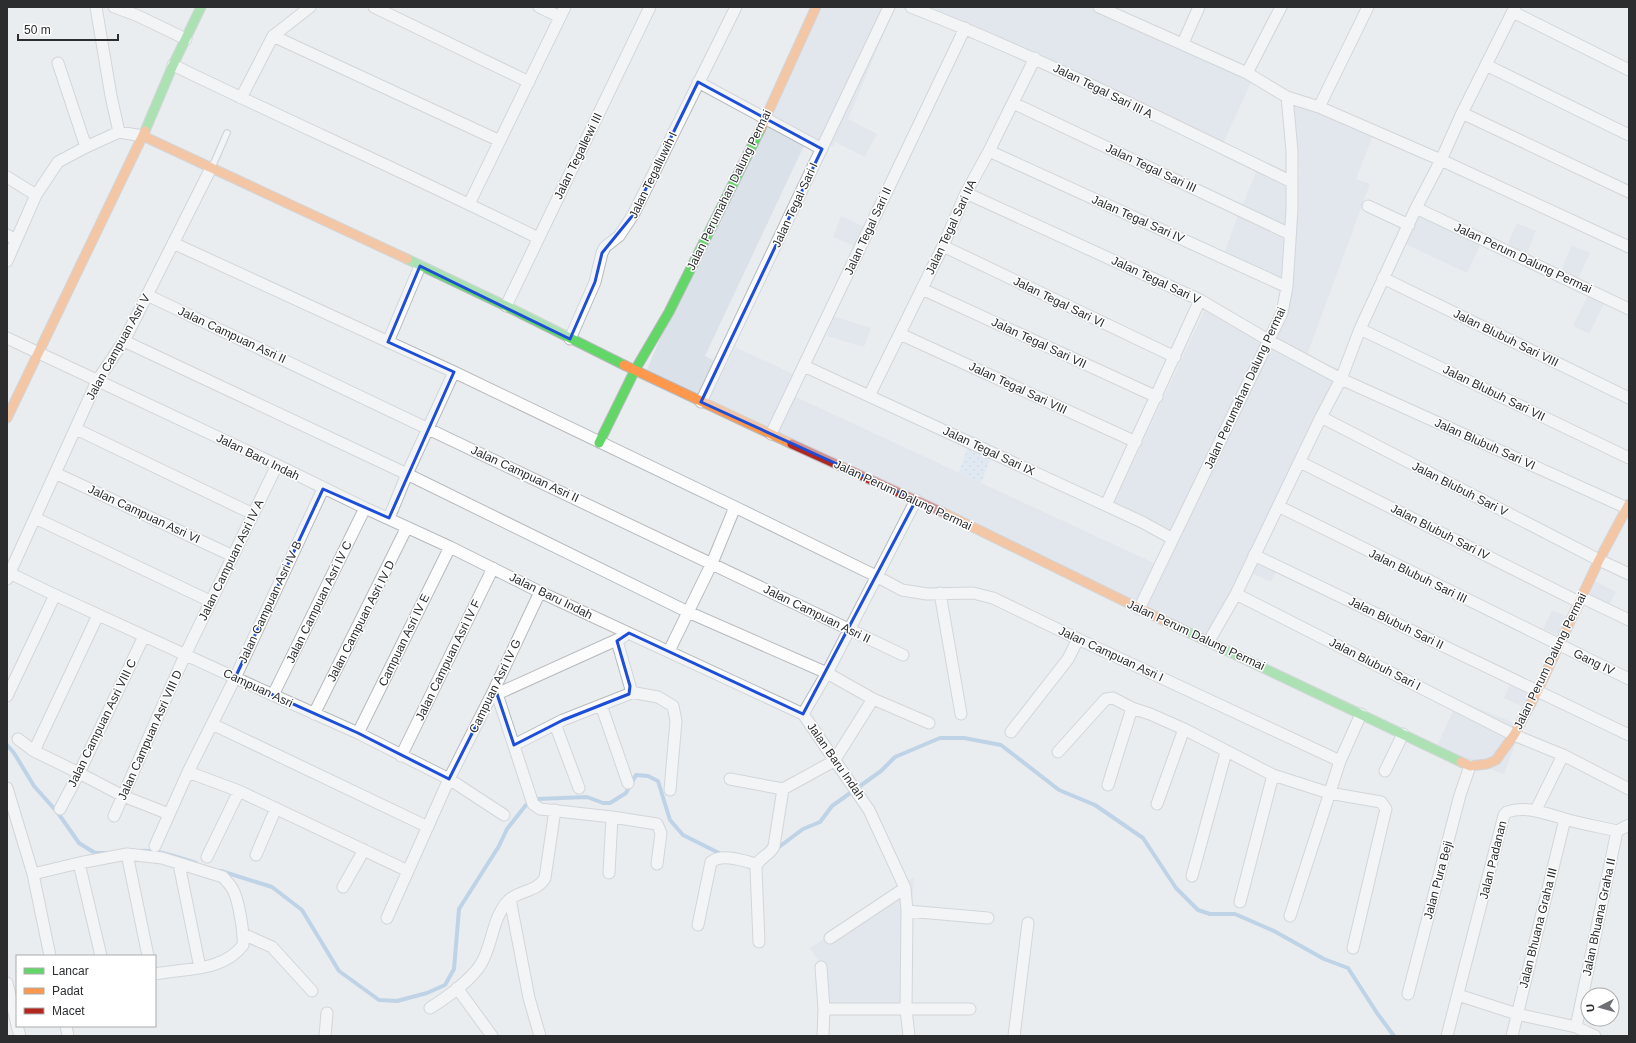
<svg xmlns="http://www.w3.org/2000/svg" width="1636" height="1043" font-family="Arial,sans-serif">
<defs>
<pattern id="grass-dots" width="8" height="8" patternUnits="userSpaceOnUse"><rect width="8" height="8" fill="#d6e4f2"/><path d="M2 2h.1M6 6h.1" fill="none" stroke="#b8c4d0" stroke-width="1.8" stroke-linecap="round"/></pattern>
</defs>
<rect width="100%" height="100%" fill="#eaedf0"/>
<path fill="#dae1e9" d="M822 7H895L848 119 877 134 865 157 835 142 833 147 809 135 705 356 726 367 735 347 804 379 796 397 1156 564 1180 535 1114 503 1207 305 1276 342 1291 281 1223 256 1237 218 1261 160 1300 177 1293 96 1373 135 1356 179 1370 184 1307 355 1345 372 1258 554 1280 564 1271 582 1249 572 1211 645 644 377 666 324Z
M914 7H1097L1253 78 1221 148Z
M1420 207 1484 237 1467 273 1403 243Z
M841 216 872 230 863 250 833 237Z
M1517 223 1536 231 1526 256 1506 248Z
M1572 245 1590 253 1577 281 1560 273Z
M1591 289 1607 298 1589 334 1573 326Z
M833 316 871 328 864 347 827 336Z
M1593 580 1616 592 1607 609 1585 597Z
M1552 610 1574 619 1566 638 1543 629Z
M1513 677 1540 689 1530 710 1504 698Z
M1458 700 1522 726 1504 774 1435 750Z
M914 877 907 968 909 1008 819 1016 818 960 810 948Z"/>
<path fill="url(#grass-dots)" d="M972 436 995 447 981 483 959 472Z"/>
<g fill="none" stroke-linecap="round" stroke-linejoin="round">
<path stroke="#8cb4dc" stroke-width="4" d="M7 745 14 753 34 786 58 813 79 843 95 853H108
M775 850 803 829 820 822 832 806 881 771 895 757 940 738H964L1001 745 1059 790 1095 805 1143 838 1176 888 1198 910 1210 914H1235L1274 931 1324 959 1348 968 1377 1013 1394 1036
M138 851C158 849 177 857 196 863
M221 871 272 887 302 910 339 971 379 1000 397 1001 427 993 445 985 454 969 459 909 499 846 507 829 526 805 537 799 587 797 603 803H610L626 793 636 775 648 776 658 781 670 820 683 835 721 854"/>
<defs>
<path id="lane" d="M212 167 227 133"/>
<path id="street" d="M96 7 111 96 119 132
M114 7 136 15 186 39
M374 7 529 82
M539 7 560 17
M911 7C1042 58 1166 121 1292 182
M1099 7 1247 73 1287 97 1319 107 1441 160 1629 247
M1513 12 1629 70
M273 36 500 141
M1183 43 1199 7
M58 63 86 147
M173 65C294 124 418 178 538 238
M1486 65 1629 135
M1247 73 1281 7
M698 82 822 149
M241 98 273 36 310 7
M1013 103 1290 234
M1319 107 1368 7
M1462 113 1629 192
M989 151 1287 287
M7 177 36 195
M966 193 1200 300 1270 341 1341 379 1627 508
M469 204 565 7
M1368 206 1409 225
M1416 208 1629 309
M7 235 16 240
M173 243 454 372 735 507 876 576 902 590 927 594 973 593 993 598 1078 639 1340 761
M943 246 1175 357
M7 261 36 195 58 162 86 147 119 132 143 136
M1383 278 1629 398
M922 289 1157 397
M147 295 903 655
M506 306 650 7
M1360 329 1629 458
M900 334 1136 442
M7 338 277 465 365 508 450 547 540 592 803 714 869 810 905 888 907 911 906 1009 909 1036
M570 339 595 282 602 253 605 247 619 236 633 215 736 7
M124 341 407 474 688 612 827 673 873 699 929 723
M388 342 420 266
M804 366 1142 522 1173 539
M869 396 943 246 966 193 989 151 1035 58
M701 402 889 7
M1321 417 1599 560 1629 574
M76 429 253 514
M771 434 965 28
M1300 462 1579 602
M55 473 233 556
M1106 505 1200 300
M1278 506 1629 679
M35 518 210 601
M389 518 407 474 454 372
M1254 555 1629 735
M7 572 55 595 273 695 358 733 449 779 504 815
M7 579 97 381 124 341 211 168
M940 593 961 714
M1236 594 1514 735 1563 755 1629 789
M1581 597 1629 620
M1139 609 1282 313 1287 287 1292 209V151L1287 97
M1209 641 1236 594 1321 417 1341 379 1360 329 1416 208 1441 160 1462 113 1515 7
M669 651 712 563 735 507
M493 692 497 694 623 637
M630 692 658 697 673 706 676 721 670 790
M497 694 533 804 540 809 612 817 657 824 661 833 657 864
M273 695 365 508
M7 696 55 595
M601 705 628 783
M314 714 407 527
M803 714 827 673 916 500
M212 724 428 827
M555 724 579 788
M1011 732 1068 659 1078 639
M358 733 450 547
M18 739 34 751 79 773 123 796 169 814
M514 745 563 720 629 694 631 690 630 686 617 641
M34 751 98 615
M1058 752 1104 701 1106 699 1113 698 1132 708 1150 714 1184 729 1273 775 1329 793 1381 802 1386 809 1384 817 1353 948
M401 756 493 568
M1385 771 1403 734
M188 772 239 791 408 871
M730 779 783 789 834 761 873 699
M1108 785 1132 708
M7 788 33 874 50 956
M1157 804 1184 729
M60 809 79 773 144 636
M1536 810 1563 755
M114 816 185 655 277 465
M1617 831 1629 825
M155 846 188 772 235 678 323 489
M127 854 148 956
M256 855 276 808
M207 857 239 791
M79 863 101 956
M179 864 200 968
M609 873 612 817
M33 874 79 863 127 854 162 858 223 877C227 882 232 886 234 892 239 903 244 933 243 945 223 972 185 968 155 974
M1192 876 1226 752
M343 887 364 850
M510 899 529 998 540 1036
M1240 902 1273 775
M907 911 988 918
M1290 916 1340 761 1361 714
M387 918 449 779 493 692 540 592
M698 925 711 862C722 853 744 861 756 864
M243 934 272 947 312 991
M830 938 905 888
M759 942 756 868C758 857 770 856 774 846L783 789
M821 967 824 1009 823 1036
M7 983 17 1025
M457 988 492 1036
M1408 994 1460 795 1470 766
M1458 995 1517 1014 1576 1027 1595 1036
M430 1008C446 998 471 980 481 964 493 944 492 917 509 900 520 890 537 892 545 878L555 810
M824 1009H970
M17 1026 20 1036
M66 1026 68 1036
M1576 1027 1617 831
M325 1036 327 1013
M1014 1036 1028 923
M1447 1036 1504 815 1507 812C1526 805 1546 814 1565 819 1582 824 1600 827 1617 831
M1512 1036 1565 819"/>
<path id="fast" d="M145 131 173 65 201 7
M407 259 506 306 624 365
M599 443 635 370 669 312 760 130
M1175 626 1461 762"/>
<path id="slow" d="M760 130 816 7
M143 136 407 259
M624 365 792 444
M7 418 145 131
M942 512 1175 626
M1461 762 1470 766 1487 764 1496 760 1514 735 1537 692 1599 560 1629 504"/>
<path id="jam" d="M792 444 942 512"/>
</defs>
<use href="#lane" stroke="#b7babc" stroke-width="8"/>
<use href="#street" stroke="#b7babc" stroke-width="13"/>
<use href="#fast" stroke="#b7babc" stroke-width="11"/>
<use href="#slow" stroke="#b7babc" stroke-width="11"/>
<use href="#jam" stroke="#b7babc" stroke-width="11"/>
<use href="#lane" stroke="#fcfcfd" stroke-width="5.5"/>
<use href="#street" stroke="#fcfcfd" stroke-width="11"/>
<use href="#fast" stroke="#63d668" stroke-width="9"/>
<use href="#slow" stroke="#ff974d" stroke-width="9"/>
<use href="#jam" stroke="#b3261e" stroke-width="9"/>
</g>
<path d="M0 0H1636V1043H0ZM698 82 822 149 701 402 916 500 803 714 629 633 617 641 630 686 629 694 563 720 514 745 495 688 449 779 358 733 235 678 323 489 389 518 454 372 388 342 420 266 570 339 595 282 602 253 633 215Z" fill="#eaedf0" fill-opacity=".55" fill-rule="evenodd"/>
<path fill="none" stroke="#1d4ed8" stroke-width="3" stroke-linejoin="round" d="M698 82 822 149 701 402 916 500 803 714 629 633 617 641 630 686 629 694 563 720 514 745 495 688 449 779 358 733 235 678 323 489 389 518 454 372 388 342 420 266 570 339 595 282 602 253 633 215Z"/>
<g text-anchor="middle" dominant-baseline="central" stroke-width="3" stroke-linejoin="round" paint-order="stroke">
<g font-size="12" fill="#2b2d2f" stroke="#fff">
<text transform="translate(1103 91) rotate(26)">Jalan Tegal Sari III A</text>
<text transform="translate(578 156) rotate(-64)">Jalan Tegallewi III</text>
<text transform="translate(1151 168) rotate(25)">Jalan Tegal Sari III</text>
<text transform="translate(653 175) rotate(-64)">Jalan Tegalluwih I</text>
<text transform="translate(729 190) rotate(-64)">Jalan Perumahan Dalung Permai</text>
<text transform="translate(795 205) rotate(-65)">Jalan Tegal Sari I</text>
<text transform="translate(1138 219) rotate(24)">Jalan Tegal Sari IV</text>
<text transform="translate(951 227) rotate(-65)">Jalan Tegal Sari IIA</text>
<text transform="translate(868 231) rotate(-65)">Jalan Tegal Sari II</text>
<text transform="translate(1523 258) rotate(25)">Jalan Perum Dalung Permai</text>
<text transform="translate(1156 280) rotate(25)">Jalan Tegal Sari V</text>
<text transform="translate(1059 302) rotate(26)">Jalan Tegal Sari VI</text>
<text transform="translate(232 335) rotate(25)">Jalan Campuan Asri II</text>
<text transform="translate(1506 338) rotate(26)">Jalan Blubuh Sari VIII</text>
<text transform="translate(1039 343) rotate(25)">Jalan Tegal Sari VII</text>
<text transform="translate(118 347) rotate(-61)">Jalan Campuan Asri V</text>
<text transform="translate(1018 388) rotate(25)">Jalan Tegal Sari VIII</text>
<text transform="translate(1245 388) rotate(-65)">Jalan Perumahan Dalung Permai</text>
<text transform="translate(1494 393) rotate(26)">Jalan Blubuh Sari VII</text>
<text transform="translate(1485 444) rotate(24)">Jalan Blubuh Sari VI</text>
<text transform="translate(989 451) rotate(25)">Jalan Tegal Sari IX</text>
<text transform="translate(258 457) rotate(26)">Jalan Baru Indah</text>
<text transform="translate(525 474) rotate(25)">Jalan Campuan Asri II</text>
<text transform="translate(1460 489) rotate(27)">Jalan Blubuh Sari V</text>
<text transform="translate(903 495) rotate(25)">Jalan Perum Dalung Permai</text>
<text transform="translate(144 514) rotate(25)">Jalan Campuan Asri VI</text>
<text transform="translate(1440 532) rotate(27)">Jalan Blubuh Sari IV</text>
<text transform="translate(231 560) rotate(-64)">Jalan Campuan Asri IV A</text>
<text transform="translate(1418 576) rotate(26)">Jalan Blubuh Sari III</text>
<text transform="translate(551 596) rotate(26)">Jalan Baru Indah</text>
<text transform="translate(270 602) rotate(-65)">Jalan Campuan Asri IV B</text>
<text transform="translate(319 602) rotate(-64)">Jalan Campuan Asri IV C</text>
<text transform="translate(817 614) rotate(26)">Jalan Campuan Asri II</text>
<text transform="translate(361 621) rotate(-63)">Jalan Campuan Asri IV D</text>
<text transform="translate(1396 623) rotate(26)">Jalan Blubuh Sari II</text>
<text transform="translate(1196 635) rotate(25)">Jalan Perum Dalung Permai</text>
<text transform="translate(404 640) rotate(-64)">Campuan Asri IV E</text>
<text transform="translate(1111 654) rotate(25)">Jalan Campuan Asri I</text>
<text transform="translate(448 660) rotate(-64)">Jalan Campuan Asri IV F</text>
<text transform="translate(1550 661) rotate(-64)">Jalan Perum Dalung Permai</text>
<text transform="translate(1594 662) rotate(26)">Gang IV</text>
<text transform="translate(1375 664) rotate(27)">Jalan Blubuh Sari I</text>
<text transform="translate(495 686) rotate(-64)">Campuan Asri IV G</text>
<text transform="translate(258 688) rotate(25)">Campuan Asri</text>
<text transform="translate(102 723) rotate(-64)">Jalan Campuan Asri VIII C</text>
<text transform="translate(150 735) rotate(-66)">Jalan Campuan Asri VIII D</text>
<text transform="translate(836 761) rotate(55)">Jalan Baru Indah</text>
<text transform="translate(1493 860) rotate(-76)">Jalan Padanan</text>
<text transform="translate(1438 880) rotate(-75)">Jalan Pura Beji</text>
<text transform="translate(1599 917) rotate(-78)">Jalan Bhuana Graha II</text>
<text transform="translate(1538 928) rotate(-76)">Jalan Bhuana Graha III</text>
</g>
</g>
<rect width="1636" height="1043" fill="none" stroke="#2b2d2f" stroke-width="16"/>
<rect x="16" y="955" width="140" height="72" fill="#ffffff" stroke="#aaabac"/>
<rect x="24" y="968" width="20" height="6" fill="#63d668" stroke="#aaabac"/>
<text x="52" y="975" font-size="12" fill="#2b2d2f">Lancar</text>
<rect x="24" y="988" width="20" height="6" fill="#ff974d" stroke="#aaabac"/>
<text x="52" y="995" font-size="12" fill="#2b2d2f">Padat</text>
<rect x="24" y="1008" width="20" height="6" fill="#b3261e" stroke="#aaabac"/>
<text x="52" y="1015" font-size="12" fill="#2b2d2f">Macet</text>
<g transform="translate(1600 1007) rotate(264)"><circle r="19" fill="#ffffff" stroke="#aaabac"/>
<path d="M0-3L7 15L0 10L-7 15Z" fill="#6e7073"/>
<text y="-6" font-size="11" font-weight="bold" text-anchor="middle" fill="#2b2d2f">U</text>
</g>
<path d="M18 34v6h100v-6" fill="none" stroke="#2b2d2f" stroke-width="2"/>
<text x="24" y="34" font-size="12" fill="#2b2d2f" stroke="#ffffff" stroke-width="3" paint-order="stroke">50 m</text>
</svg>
